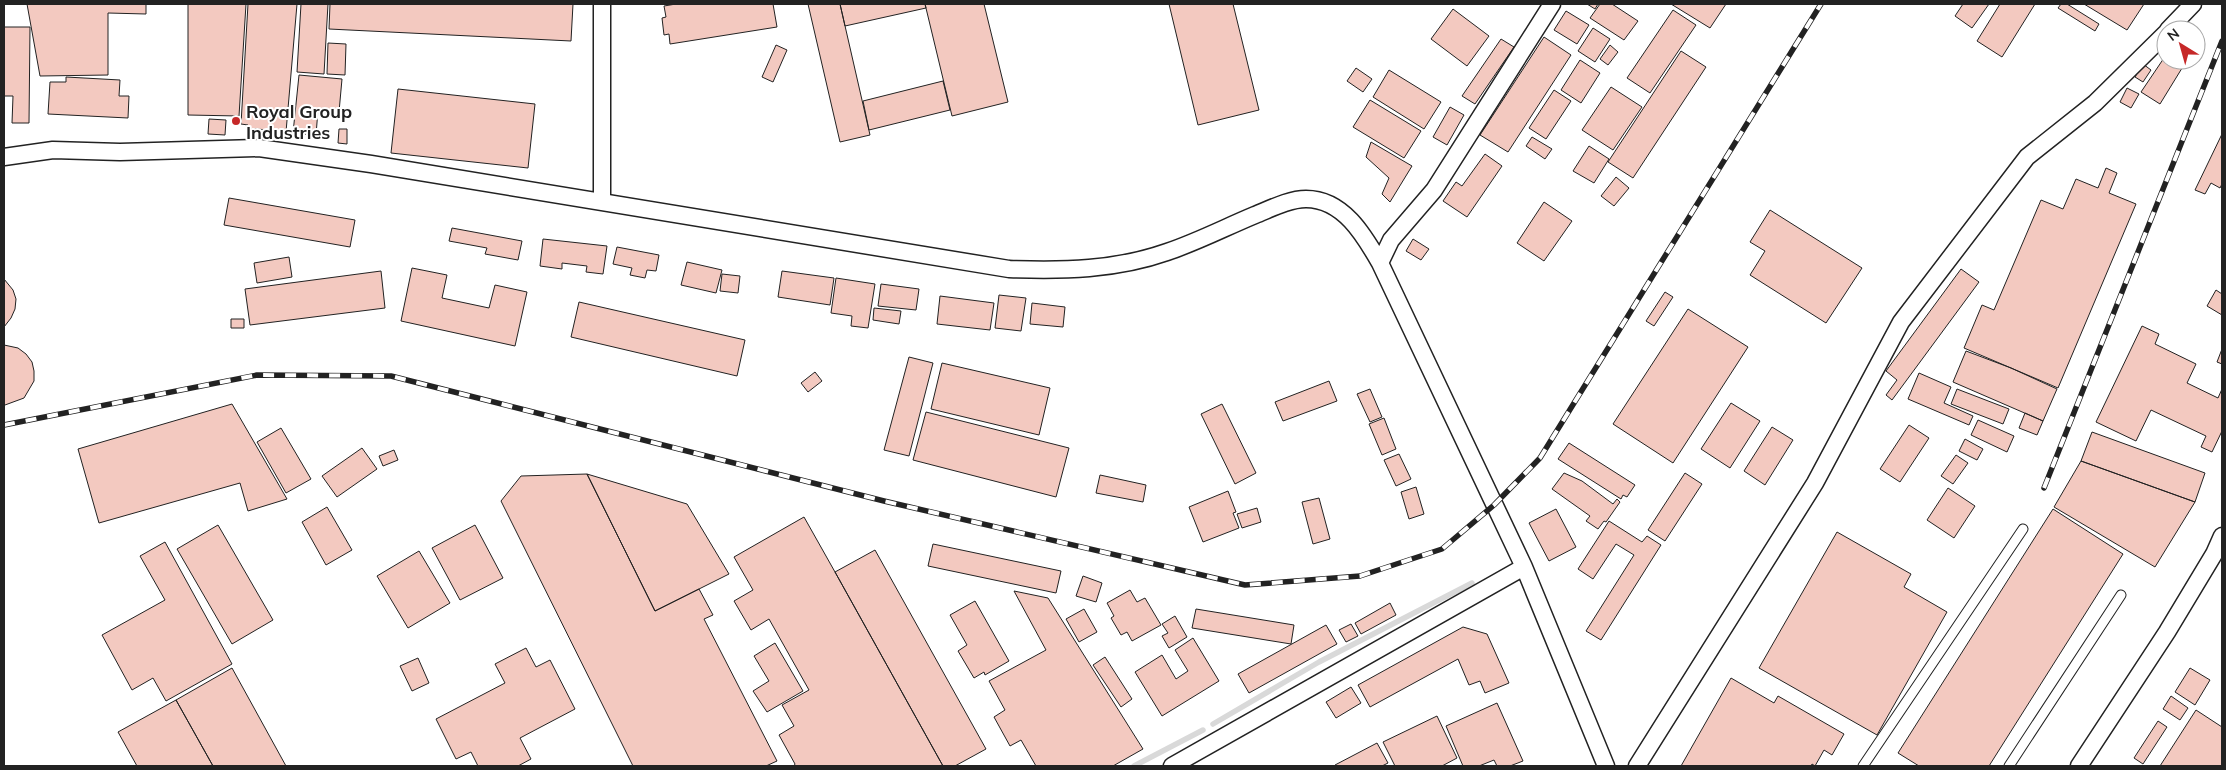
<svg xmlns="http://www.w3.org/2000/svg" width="2226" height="770" font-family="Mulish,sans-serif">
<rect width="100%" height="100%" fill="#fff"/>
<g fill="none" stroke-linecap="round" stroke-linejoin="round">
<path stroke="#d9d9d9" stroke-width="5.5" d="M1213 724 1319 662 1472 583
M1134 766 1203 730"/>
</g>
<path fill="#f3c9c0" stroke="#222" d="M27 4H146V14L108 13V75L40 76Z
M188 4H246L239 116 188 115Z
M248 4H297L286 132 247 128 248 125 241 124Z
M301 4H328L324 74 297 72Z
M330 4H573L571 41 329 29Z
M676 4H773L777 27 670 44 669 34 664 35 662 18 666 17 664 6Z
M808 4H840L870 135 840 142Z
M840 4H925L926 8 845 26Z
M925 4H984L1008 102 952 116Z
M1169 4H1233L1259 110 1198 125Z
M1587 4H1598L1595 9Z
M1600 4H1612L1638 21 1624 40 1590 18Z
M1671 4H1726L1710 28Z
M1963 4H1989L1972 28 1955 16Z
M2000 4H2035L2002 57 1977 41Z
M2061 4H2067L2099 24 2095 31 2058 8Z
M2084 4H2144L2127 30Z
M1453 9 1489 36 1467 66 1431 39Z
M1673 10 1696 25 1650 93 1627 78Z
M1566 11 1589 25 1577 44 1554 30Z
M4 27H30L29 123H12L13 96H4Z
M1593 28 1610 39 1595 62 1578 51Z
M1544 37 1571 55 1508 152 1480 135Z
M1501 39 1514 47 1475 104 1462 96Z
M328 43 346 44 345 75 327 74Z
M776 45 787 50 773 82 762 77Z
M1610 45 1618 52 1608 65 1600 59Z
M1681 51 1706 67 1633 178 1608 162Z
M2166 55V60H2187L2160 104 2141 92Z
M1580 60 1600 73 1581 103 1561 90Z
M2143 64 2151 70 2143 82 2135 77Z
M1356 68 1372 79 1363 92 1347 81Z
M1389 70 1441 102 1424 129 1373 97Z
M299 75 342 79 339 112 318 110 316 135 293 133Z
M66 77 120 80 119 96H129L128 118 48 114 50 82H66Z
M943 81 950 110 869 130 863 101Z
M1611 87 1642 107 1613 150 1582 130Z
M2127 88 2139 94 2131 108 2120 102Z
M398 89 535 104 528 168 391 153Z
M1554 90 1571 101 1546 139 1529 128Z
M1370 100 1421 131 1404 158 1353 127Z
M1450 107 1464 115 1447 145 1433 137Z
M209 119 226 120 225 135 208 134Z
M339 129H347V144L338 143Z
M2222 134V184L2220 188 2211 183 2205 194 2195 190Z
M1532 137 1552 149 1545 159 1526 146Z
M1371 142 1412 166 1390 202 1382 194 1389 178 1366 157Z
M1589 146 1609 159 1594 183 1573 171Z
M1485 154 1502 166 1467 217 1443 201 1456 182 1462 186Z
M2106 168 2117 173 2109 193 2136 204 2058 388 1964 348 1982 305 1994 310 2041 200 2063 209 2076 179 2098 188Z
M1616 177 1629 188 1614 206 1601 196Z
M229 198 355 220 350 247 224 225Z
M1544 202 1572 221 1544 261 1517 243Z
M1770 210 1862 268 1826 323 1750 275 1765 251 1750 242Z
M452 228 522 241 518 260 485 254 487 248 449 241Z
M543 239 607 246 603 274 586 272 587 266 562 263V269L540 266Z
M1413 239 1429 249 1421 260 1406 251Z
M617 247 659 255 656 271 647 270 645 278 630 275 632 268 613 264Z
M289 257 292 277 257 283 254 263Z
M687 262 722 270 716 293 681 285Z
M412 268 447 275 442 298 489 308 495 285 527 292 515 346 401 321Z
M1961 269 1979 282 1892 400 1886 395 1897 380 1886 371Z
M381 271 385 308 250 325 245 289Z
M782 271 834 278 830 305 778 297Z
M722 274 740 276 738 293 720 291Z
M836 278 875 284 868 328 851 326 852 316 831 313Z
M4 279 13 290 16 299 15 309 11 318 4 327Z
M881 284 919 289 916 310 878 306Z
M2216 290 2222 294V315L2207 306Z
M1665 292 1673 297 1654 326 1646 321Z
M999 295 1026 298 1021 331 995 328Z
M940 296 994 303 990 330 937 324Z
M579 302 745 340 737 376 571 337Z
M1032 303 1065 307 1063 327 1030 324Z
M874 308 901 311 899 324 873 320Z
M1688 309 1748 347 1673 463 1613 424Z
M231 319H244V328H231Z
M2142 326 2159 334 2155 344 2196 364 2187 383 2218 398 2222 389V431L2212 452 2201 447 2206 436 2151 410 2136 441 2096 422Z
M4 345 18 348 26 354 32 362 34 371V381L24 398 5 405H4Z
M2222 349V364L2217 362Z
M1966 351 2011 368 2057 389 2043 421 1953 382Z
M909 357 933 363 909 456 884 450Z
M942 363 1050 388 1039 435 931 409Z
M815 372 822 381 808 392 801 383Z
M1919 373 1951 387 1944 403 1973 416 1969 425 1908 399Z
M1329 381 1337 401 1283 421 1275 402Z
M1370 389 1382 417 1370 422 1357 394Z
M1957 389 2009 409 2003 424 1951 404Z
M1731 403 1760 421 1730 468 1701 449Z
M232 404 287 499 248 511 240 483 99 523 78 449Z
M1222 404 1256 473 1235 484 1201 414Z
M926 412 1069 448 1056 497 913 460Z
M2025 413 2043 421 2037 435 2019 428Z
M1384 418 1396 449 1382 455 1369 424Z
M1978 420 2014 436 2007 452 1971 435Z
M1909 425 1929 438 1900 482 1880 469Z
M1772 427 1793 440 1765 485 1744 471Z
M281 428 311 479 286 493 257 442Z
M2092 432 2205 473 2195 502 2081 461Z
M1965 439 1983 449 1977 460 1959 451Z
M1569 443 1635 485 1627 497 1623 495 1621 499 1558 459Z
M362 448 377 469 337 497 322 476Z
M394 450 398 460 383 466 379 456Z
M1399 454 1411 479 1396 486 1384 460Z
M1956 455 1968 463 1953 484 1941 476Z
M2081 461 2195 502 2155 567 2054 507Z
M1564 473 1582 481 1613 504 1617 499 1620 502 1606 522 1604 521 1598 529 1586 521 1590 516 1552 489Z
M1685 473 1702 484 1665 541 1648 530Z
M587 474 655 611 699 589 713 615 704 619 777 761 766 766H633L501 501 521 476Z
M587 474 687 504 729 574 655 611Z
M1100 475 1146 485 1143 502 1096 493Z
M1416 487 1424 514 1409 519 1401 492Z
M1948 488 1975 506 1954 538 1927 520Z
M1228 491 1236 512 1233 513 1239 528 1203 542 1189 507Z
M1319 498 1330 539 1313 544 1302 502Z
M327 507 352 550 326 565 302 522Z
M1257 508 1261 522 1242 528 1237 514Z
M1556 509 1576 547 1549 561 1529 523Z
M2053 509 2123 554 1989 766H1919L1898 753Z
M804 517 835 572 943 766H794L795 764 779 735 794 726 782 705 809 690 769 619 751 630 734 601 753 590 734 557Z
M1609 521 1642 542 1647 536 1661 545 1601 640 1586 631 1634 555 1616 544 1593 579 1578 569Z
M218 525 273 620 232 644 177 549Z
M475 525 503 578 460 600 432 548Z
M1837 532 1911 574 1904 587 1947 612 1877 735 1759 668Z
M165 542 232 664 166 701 153 678 132 690 102 635 165 600 140 556Z
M933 544 1061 571 1056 593 928 566Z
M875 550 986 749 955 766H943L835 572Z
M419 551 450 603 408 628 377 576Z
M1083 576 1102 583 1096 602 1076 596Z
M1130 590 1137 602 1145 598 1161 625 1132 641 1127 632 1121 635 1111 618 1114 616 1107 603Z
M1014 591 1048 598 1143 749 1113 766H1036L1021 740 1010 746 994 717 1005 710 989 681 1046 650Z
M975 601 1009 661 985 675 984 672 974 678 958 651 967 645 950 615Z
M1390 603 1396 615 1361 634 1355 623Z
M1084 609 1097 632 1079 642 1066 619Z
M1196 609 1294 625 1291 644 1192 628Z
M1175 616 1187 637 1169 648 1162 636 1168 633 1162 624Z
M1351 624 1358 636 1346 642 1339 630Z
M1326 625 1337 644 1249 693 1238 674Z
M1463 627 1487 634 1509 683 1485 693 1480 681 1469 685 1458 659 1370 707 1358 685Z
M1193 638 1219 681 1162 716 1135 672 1162 655 1176 679 1188 671 1175 650Z
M775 643 803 691 767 712 753 691 769 681 754 656Z
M526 648 536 667 550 660 575 709 520 738 531 759 518 766H478L471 752 456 759 436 719 505 683 495 664Z
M1105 657 1132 699 1121 707 1093 665Z
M418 658 429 683 412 691 400 666Z
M232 668 286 766H213L176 700Z
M2190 668 2210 680 2195 705 2175 692Z
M1731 678 1774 703 1778 696 1844 734 1832 755 1824 750 1815 766 1812 764 1811 766H1681Z
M1351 687 1361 703 1336 718 1326 702Z
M2171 696 2188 708 2180 720 2163 709Z
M176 700 213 766H137L118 732Z
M1497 703 1523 761 1510 766H1497L1494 760 1479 766H1463L1446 726Z
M2196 710 2222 727V766H2160Z
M1437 716 1457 758 1442 766H1395L1383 742Z
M2158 721 2167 727 2143 764 2134 758Z
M1377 743 1388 763 1382 766H1336L1335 765Z"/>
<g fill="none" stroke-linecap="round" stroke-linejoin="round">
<defs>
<path id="lane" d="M1863 766 2023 529
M2009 766 2121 595"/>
<path id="street" d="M602 4V202
M2168 30 2193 4
M4 157 53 150 120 152 259 148 371 164 1009 269C1063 271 1116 270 1167 252 1197 242 1226 227 1255 215 1270 209 1289 199 1306 199 1343 199 1364 235 1380 263L1524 567 1606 766
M1380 263 1391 240 1434 190 1552 4
M1172 766 1524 567
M1637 766 1815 483 1901 322 2027 157 2095 103 2166 33
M2079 766 2167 632 2214 554 2222 536"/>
</defs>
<use href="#lane" stroke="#222" stroke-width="11"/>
<use href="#street" stroke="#222" stroke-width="19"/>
<use href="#lane" stroke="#fff" stroke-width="9"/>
<use href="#street" stroke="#fff" stroke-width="16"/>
<defs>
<path id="rail" d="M4 425 257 375 391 376 884 501 1245 585 1360 576 1442 549 1494 505 1540 458 1821 4
M2044 488 2222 41"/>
</defs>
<use href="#rail" stroke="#222" stroke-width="5.5"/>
<use href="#rail" stroke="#fff" stroke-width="4" stroke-dasharray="11" stroke-linecap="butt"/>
</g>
<circle fill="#c62828" stroke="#fff" stroke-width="2" cx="236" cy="121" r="5"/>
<g text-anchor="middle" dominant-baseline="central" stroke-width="4" stroke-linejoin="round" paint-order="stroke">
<g font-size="18" font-weight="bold" fill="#222" stroke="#fff" text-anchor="start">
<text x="246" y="111">Royal Group<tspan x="246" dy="21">Industries</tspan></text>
</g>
</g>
<rect width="2226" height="770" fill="none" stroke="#222222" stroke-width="10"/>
<g transform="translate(2181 45) rotate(323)"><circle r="24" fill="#ffffff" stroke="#a7a7a7"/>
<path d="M0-4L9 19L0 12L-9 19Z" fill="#c62828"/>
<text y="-8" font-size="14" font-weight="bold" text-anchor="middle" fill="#222222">N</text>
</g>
</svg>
